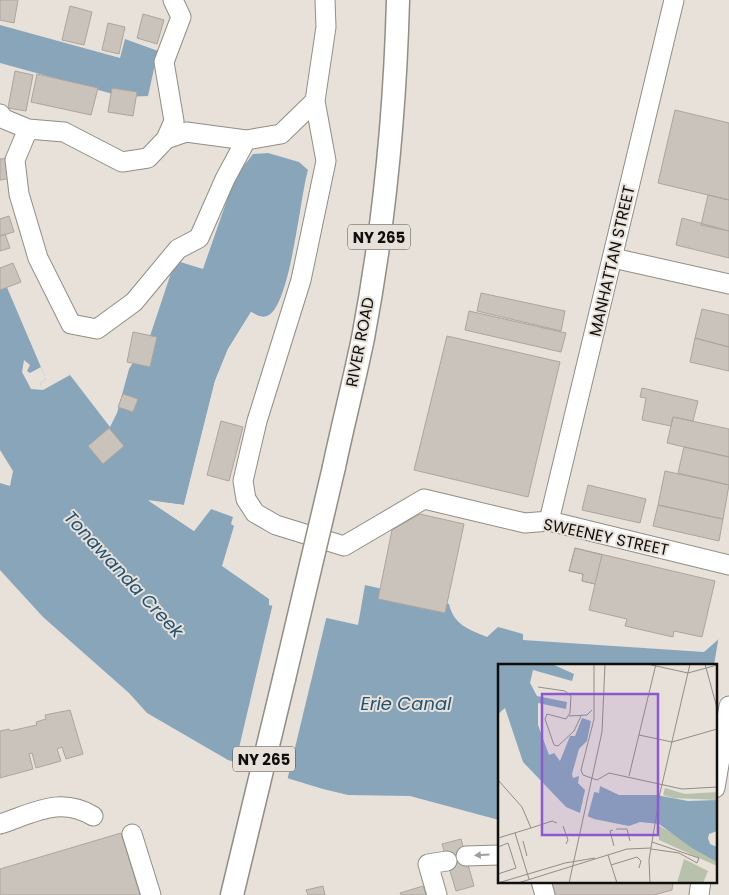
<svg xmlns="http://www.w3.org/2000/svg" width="729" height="895" font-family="Poppins,sans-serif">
<rect width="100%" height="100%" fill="#e7e1d9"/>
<path fill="#88a5ba" d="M0 25 120 58 125 39 158 51 148 96 124 97 0 63Z
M268 153 299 162 308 170C300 197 291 301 269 315 262 319 257 315 251 312L228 349 215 381 184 505 149 501 194 531 211 509 233 517 231 524 234 526 222 566 269 599V605L358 625 365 585 449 604C454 625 468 629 487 637L498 627 523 634V640L704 652 720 638 715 665H499V820L410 796 348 795 323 789 228 760 147 713 129 693 43 617 0 570V271L46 379 40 383 43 390 70 375 110 427 117 413 129 369 150 336 174 264 177 261 203 269 235 177 253 154Z"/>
<path fill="#e7e1d9" d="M251 312 256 315 255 317 251 315 230 350 217 382 186 506 158 504 193 528 208 508 211 509 194 531 148 500 184 505 215 381 228 349Z
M24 360 30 365 27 371 30 373 41 367 46 379 40 383 43 390 31 389 22 372Z
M0 450 13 471 10 486 0 483Z
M273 603 327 615 287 781 235 765Z
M719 635 729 637V711L715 709 714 665Z
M715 725 729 728V822L715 820Z"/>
<path fill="#c9c3bb" stroke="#aba59e" d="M0 0H18L14 23 0 20Z
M70 6 92 12 84 45 62 40Z
M143 14 164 20 157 44 137 38Z
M108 23 125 27 119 54 102 50Z
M15 71 33 75 26 111 8 108Z
M37 74 98 88 91 115 31 102Z
M112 88 137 92 133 116 108 112Z
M675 110 729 123V200L658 183Z
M10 158 13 178 0 180V159Z
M708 195 729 200V231L701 225Z
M9 216 14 232 0 236V219Z
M682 218 729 231V258L676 245Z
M5 234 10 248 0 251V236Z
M13 263 21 282 0 290V268Z
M481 293 565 311 561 331 477 311Z
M702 309 729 315V347L695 338Z
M469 311 566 333 561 352 465 330Z
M133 332 157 337 150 367 127 362Z
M447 336 560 362 528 497 414 470Z
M695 338 729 347V371L690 362Z
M642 388 698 401 693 421 673 417 671 426 642 420 646 398 640 397Z
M123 394 138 399 133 412 118 407Z
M673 417 729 429V457L667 443Z
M221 421 243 427 229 481 207 475Z
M109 428 124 446 103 464 88 446Z
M684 447 729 457V485L678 473Z
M665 471 729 485 723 519 658 505Z
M588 485 646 499 640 523 582 510Z
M658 505 723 519 719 541 653 526Z
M420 514 464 524 445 613 378 599 392 530Z
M575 548 715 581 702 637 674 631 673 637 625 626 627 619 589 610 595 584 582 581 583 574 569 571Z
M575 548 602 555 595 584 582 581 583 574 569 571Z
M70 710 83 754 66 759 62 747 57 749 61 761 36 768 32 753 29 754 33 769 0 778V731L9 729 10 731 37 725 36 722 46 719 45 715Z
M121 833 140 895H0V869Z
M461 839 474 886 456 891 442 844Z
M550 881H673L672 890 654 895H554Z
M323 886 325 895H308L306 890Z
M423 886 426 895H401L400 893Z"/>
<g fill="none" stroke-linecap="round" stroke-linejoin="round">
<defs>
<path id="minor" d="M173 0 181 17 164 62 174 121 166 139 148 158 122 162 64 132 28 129 15 160 19 194 38 258 71 324 97 329 134 302 178 249 199 238 225 179 246 140
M325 0 326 27 315 101 326 161 301 280 257 421 243 481 246 499 255 513 276 525 344 546 424 499 525 523 549 521 729 565
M0 114 4 119 28 129
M166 139 186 132 246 140 281 134 315 101
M613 258 729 284
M549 521 674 0
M715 788 729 706
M0 824C34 813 60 796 93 816
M132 834 151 895
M466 856 499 855
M541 881 545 895
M437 895 428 864 447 861
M699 895 701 881"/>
<path id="major" d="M334 467C343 424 354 382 363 338 384 227 395 114 398 0
M232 895 284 679"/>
</defs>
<use href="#minor" stroke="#928d85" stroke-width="21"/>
<use href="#major" stroke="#928d85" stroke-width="25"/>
<use href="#minor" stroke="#fff" stroke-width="19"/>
<use href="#major" stroke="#fff" stroke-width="22"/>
<defs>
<path id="major-bridge" d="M284 679 334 467"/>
</defs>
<use href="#major-bridge" stroke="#928d85" stroke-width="25" stroke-linecap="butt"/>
<use href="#major-bridge" stroke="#fff" stroke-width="22"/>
</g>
<defs><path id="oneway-solid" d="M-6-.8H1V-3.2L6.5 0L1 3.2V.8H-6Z" transform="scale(1.25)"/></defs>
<use fill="#a09f9e" href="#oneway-solid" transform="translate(482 855) rotate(176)"/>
<g text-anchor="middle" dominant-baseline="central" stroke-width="4" stroke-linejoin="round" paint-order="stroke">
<g fill="#e7e1d9" stroke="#514e4a" stroke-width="1">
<rect x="348" y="224.5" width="62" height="25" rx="4"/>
<rect x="233" y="746.5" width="62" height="25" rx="4"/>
</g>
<g font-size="15" font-weight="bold" fill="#110f0c">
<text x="379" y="237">NY 265</text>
<text x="264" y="759">NY 265</text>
</g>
<g font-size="16" fill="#110f0c" stroke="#e7e1d9">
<text transform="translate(612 261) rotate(-77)">MANHATTAN STREET</text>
<text transform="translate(360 342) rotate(-79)">RIVER ROAD</text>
<text transform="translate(606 537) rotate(12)">SWEENEY STREET</text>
</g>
<g font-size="18" font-style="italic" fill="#225373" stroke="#e7e1d9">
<text transform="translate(124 574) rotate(47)">Tonawanda Creek</text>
<text x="406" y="703">Erie Canal</text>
</g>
</g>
<g transform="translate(498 664)">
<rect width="219" height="219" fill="#e7e1d9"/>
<path d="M167 124 187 130 219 128V136L175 134 165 131ZM160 161 206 188 219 198V202L161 176ZM186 195 210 207 205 219H179Z" fill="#b8c1ab"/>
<path d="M0 0H54L76 10 74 17 35 6 32 19 39 32 69 38 68 45 40 39V61L51 91 56 89 62 97 72 72H77L84 54 93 57 89 77 81 85 74 110 75 114 81 112 80 119 87 126 101 129 102 122 121 131H158L190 137 219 136V167L211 170 210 174 212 180 219 183V198L194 184 161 160 142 158 131 162 96 155 68 143 25 98 7 44 0 50Z" fill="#88a5ba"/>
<path d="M88 122 97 125 89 155 81 153Z" fill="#e7e1d9"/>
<path fill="none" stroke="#918d87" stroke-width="1" d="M96 0V55L83 106 85 111 99 116 111 109 184 125 219 123M149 0 190 9 219 1M207 0 219 44M40 23 67 27 73 32 72 49 68 55 49 50 47 55 56 81 60 82 76 67 83 52M71 52 89 51 94 46M141 71 174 78 219 65M131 112 158 0M0 116 24 143 33 164 0 174M65 162 70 176 68 180M33 164 54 157 59 159M118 165H129L132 177M115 166 112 167 116 182M17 169 31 215M25 177 29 192M0 183 10 179 18 204 0 210M153 185 181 189 199 199 201 194 154 178M110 191 119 219M113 201 139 193 143 197 141 204M0 219 67 199 97 194M20 219 129 185 153 184M71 219 104 68 107 0M152 219 151 196 162 129 192 0"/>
<path fill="#8c59d1" fill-opacity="0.15" stroke="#8c59d1" stroke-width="2.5" d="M44 30H160V171H44Z"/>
<rect width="219" height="219" fill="none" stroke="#110f0c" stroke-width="2.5"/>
</g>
</svg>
